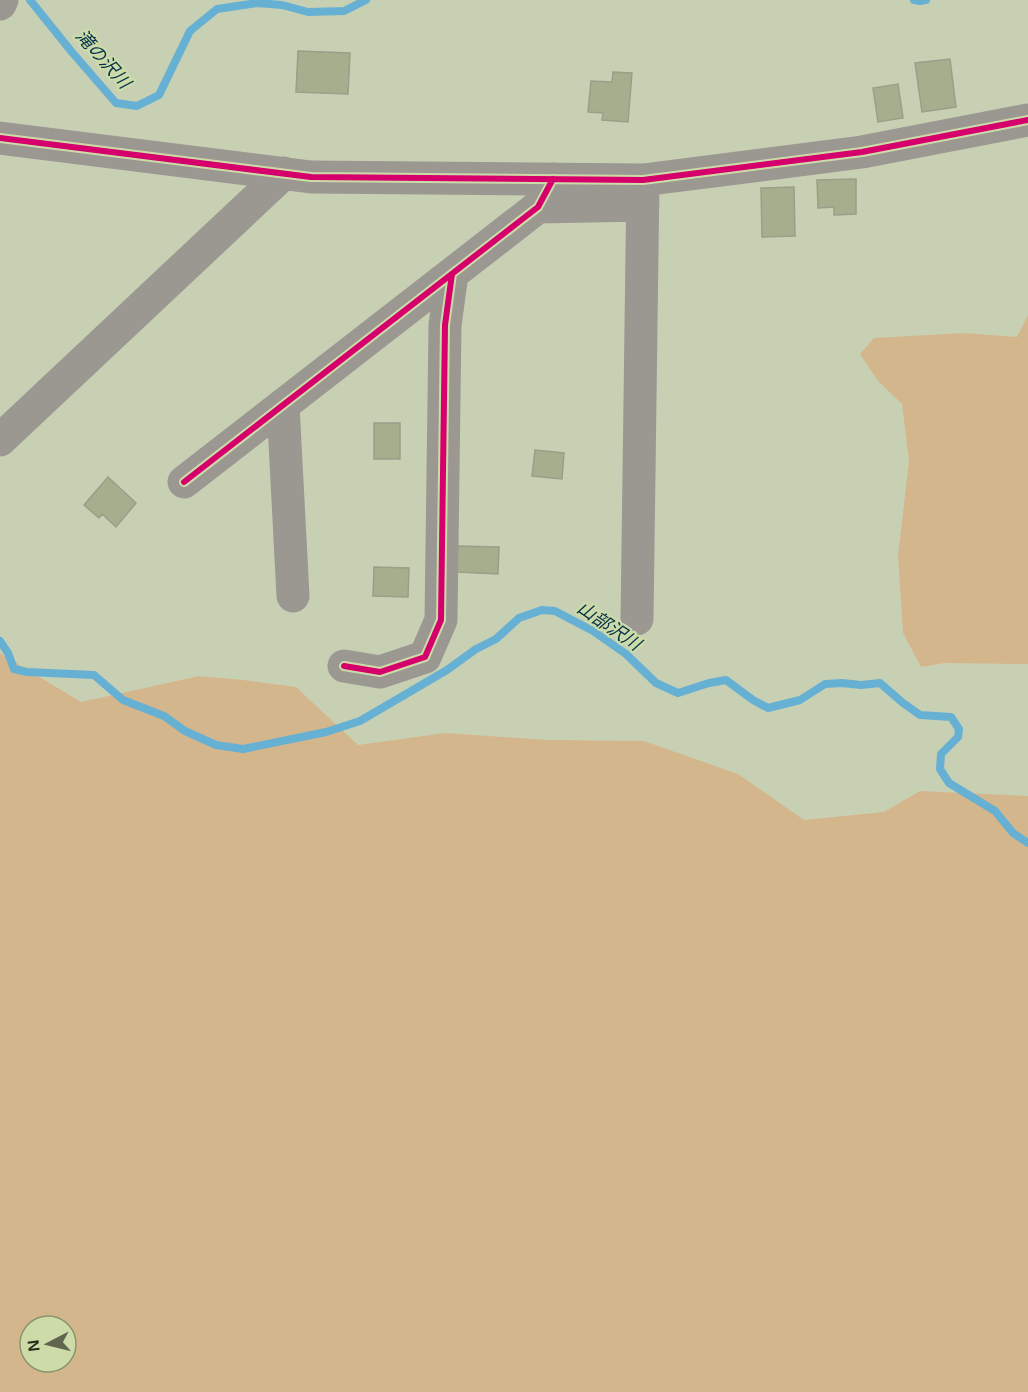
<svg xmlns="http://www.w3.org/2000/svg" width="1028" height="1392" font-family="Helvetica,'Noto Sans JP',sans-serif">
<rect width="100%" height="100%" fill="#c8d0b4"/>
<path fill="#d4b68c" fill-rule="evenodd" d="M1028 315V664L945 663 921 667 903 633 898 556 909 461 902 404 878 381 860 354 874 338 964 333 1017 337Z
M0 653 81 702 199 676 243 680 296 687 358 745 445 733 548 740 644 741 738 774 804 820 884 812 920 791 1028 796V1392H0ZM30 1326H66V1362H30Z"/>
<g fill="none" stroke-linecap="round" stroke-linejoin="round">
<path stroke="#66b0d4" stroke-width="8" d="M30 0 71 51 116 103 137 106 159 95 190 31 217 9 257 3 282 5 308 12 344 11 366 0
M914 0 920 1 926 0
M0 641 8 653 14 669 27 672 94 675 123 700 164 716 185 731 216 745 243 749 326 732 360 721 447 670 476 649 496 639 519 618 542 610 555 611 593 631 626 654 656 683 678 693 709 683 726 680 753 700 768 708 800 700 825 684 842 683 861 685 880 683 903 703 920 715 951 717 959 729 958 737 941 754 940 769 949 783 995 811 1013 833 1028 843"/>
</g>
<path fill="#a6ae8e" stroke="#999f89" stroke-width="1.5" d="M298 51 350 53 348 94 296 92Z
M950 59 956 107 922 112 915 63Z
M613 72 632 73 628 122 602 120 603 113 588 112 591 81 612 82Z
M898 84 903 118 878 122 873 88Z
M856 179V214L834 215V207L818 208 817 180Z
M794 187 795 236 762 237 761 188Z
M374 423H400V459H374Z
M535 450 564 453 562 479 532 476Z
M108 477 136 503 116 527 102 514 99 518 84 505Z
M457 546 499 547 498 574 457 572Z
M374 567 409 568 408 597 373 596Z"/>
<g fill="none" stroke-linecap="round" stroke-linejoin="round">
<path stroke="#9b9891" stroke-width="33" d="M0 4 2 0
M0 138 311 177 643 180 862 152 1028 120
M538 207 643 205
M283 405 293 596
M0 440 284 173
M184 482 538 207 553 179
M637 619 643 180
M344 666 380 672 425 657 441 620 445 325 452 274"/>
<defs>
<path id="cycleway" d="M0 138 311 177 643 180 862 152 1028 120
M184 482 538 207 553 179
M344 666 380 672 425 657 441 620 445 325 452 274"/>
</defs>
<use href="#cycleway" stroke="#cddba9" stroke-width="10"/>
<use href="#cycleway" stroke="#d6006c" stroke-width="6"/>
</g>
<g text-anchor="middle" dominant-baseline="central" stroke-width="4.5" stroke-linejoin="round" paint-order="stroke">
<g font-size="18" font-style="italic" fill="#06324c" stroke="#cddba9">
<text transform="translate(103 59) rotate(48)">滝の沢川</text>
<text transform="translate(609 626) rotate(34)">山部沢川</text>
</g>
</g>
<g transform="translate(48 1344) rotate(263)"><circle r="28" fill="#cddba9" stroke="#8a956f" stroke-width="1.5"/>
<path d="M0-4.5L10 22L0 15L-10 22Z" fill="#5f654e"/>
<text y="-9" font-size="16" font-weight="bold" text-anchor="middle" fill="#262b17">N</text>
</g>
</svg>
